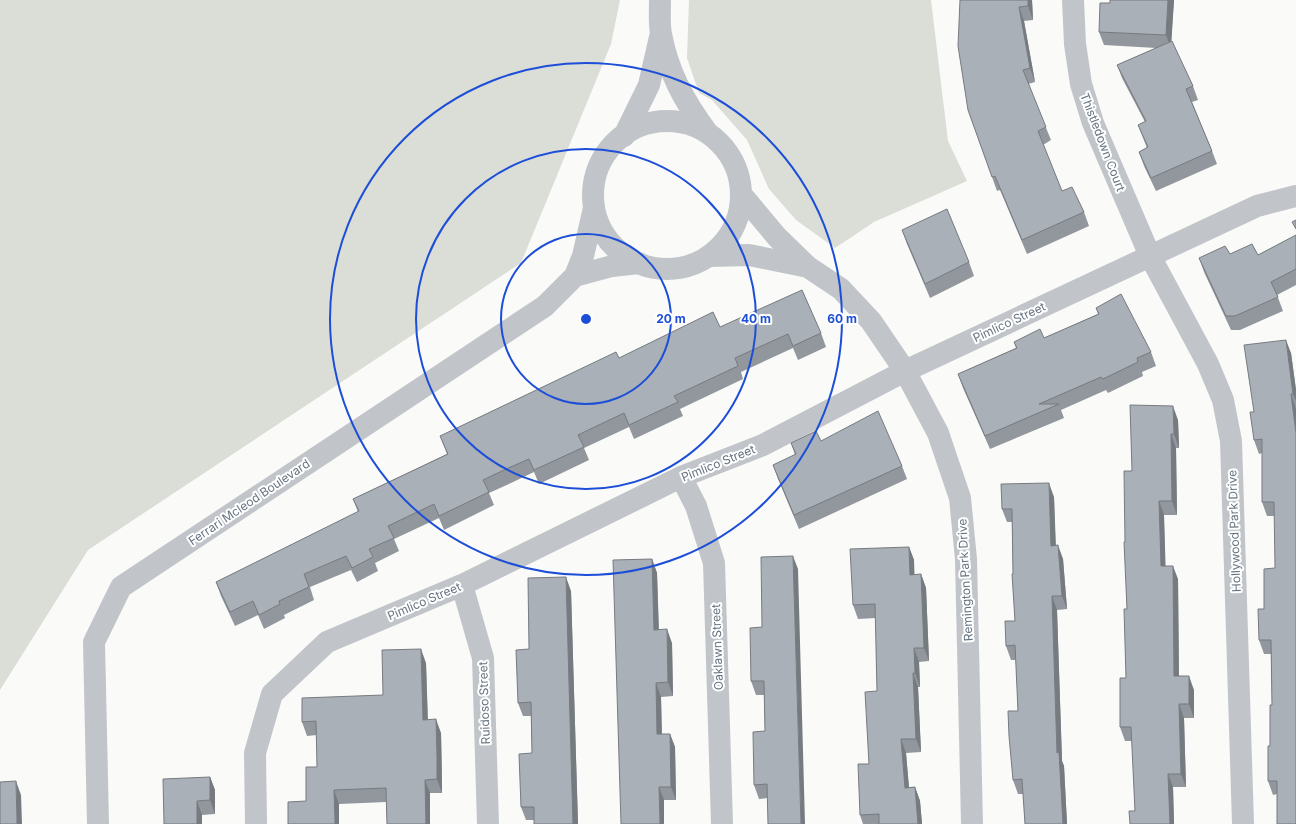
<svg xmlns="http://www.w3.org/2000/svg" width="1296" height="824" font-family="Inter,sans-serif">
<rect width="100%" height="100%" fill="#fafaf8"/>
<path fill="#daded7" d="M0 0H620L611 44 521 263 88 550 0 690Z
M689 0H931L948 141 967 181 874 222 835 248 796 220 769 189 747 140 712 100 699 93 687 58Z"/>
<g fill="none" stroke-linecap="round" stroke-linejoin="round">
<path stroke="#c1c5c9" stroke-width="22" d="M660 0C660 11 659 23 661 34 668 72 684 101 707 132
M1073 0 1075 44 1081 84 1093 123 1150 256 1208 364 1223 400 1231 441 1243 824
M593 195a74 74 0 1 1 148 0a74 74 0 1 1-148 0Z
M624 136 649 85 660 37
M741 194 777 237 808 267 841 289 871 321 905 371 938 433 960 498 966 559 972 824
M710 256 749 255 808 267
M575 276 612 266 639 263
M681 477 696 506 714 563 722 824
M462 585 483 658 488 824
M98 824 94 642 121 587 545 306 575 276 583 256 594 208
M256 824 255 753 272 694 327 642 462 585 681 477 763 445 905 371 1257 206 1296 196"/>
</g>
<path fill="#91979d" d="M960 0H1032L1033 20 1024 21 1035 82 1028 84 1051 140 1043 145 1062 191 1084 212 1089 226 1027 254 1000 190 997 191 968 110Z
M1110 0H1174L1171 41 1193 86 1198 100 1192 102 1212 151 1217 164 1156 191 1144 166 1139 152 1147 148 1138 125 1145 122 1122 78 1117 65 1156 48 1104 45 1099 32 1110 3Z
M902 230 969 262 974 276 930 298 907 244Z
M1296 235V285L1277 295 1283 311 1240 330H1231L1204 272 1199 258 1230 254 1258 255Z
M1096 308 1151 352 1156 366 1142 372 1143 376 1108 393 1106 390 1061 410 1064 418 990 449 963 388 958 374 1016 348 1014 342 1044 338 1098 314Z
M720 327 821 333 826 347 798 360 793 348 741 372 743 379 680 409 683 416 634 439 629 427 584 448 589 460 539 484 534 472 511 483 489 493 494 505 444 530 439 518 394 539 399 551 375 563 378 571 357 582 351 570 310 587 314 600 284 615 285 618 264 629 258 615 235 626 221 596 216 582 358 512 353 499 447 454 440 436 619 358Z
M1291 353 1296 390V824L1277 794 1273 795 1268 781 1270 746 1272 705 1271 654H1264L1259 640 1264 609 1275 568V516H1267L1262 502V453L1259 454 1254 440V412Z
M1178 420 1179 448H1176L1177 515H1164L1165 566 1178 579 1179 676 1194 690V718H1184L1186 787H1173L1174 824H1130L1135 811 1132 741H1125L1120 727 1126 678 1127 609 1125 542 1132 471Z
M821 441 902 466 907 479 799 529 778 479 773 465 795 455 791 443Z
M1054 497 1056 546 1063 559 1067 609 1057 610 1062 761 1064 766 1067 824H1025L1023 794H1018L1013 780 1018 711 1016 660H1011L1006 646 1015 621 1013 574 1012 522H1007L1002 509Z
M909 547 914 560V575L921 574 926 588 929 661 919 662 920 687H918L921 752 906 753 909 787H915L920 801 922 824H863L860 815 869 764 877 691 876 618 858 619 853 605Z
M652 559 657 573 659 630 672 643 673 696 661 697 662 734H670L675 747 676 800H664L621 824Z
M798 569 767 798 759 799 754 785 765 731 764 695H756L751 681 762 627Z
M571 591 578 824H534V820H526L521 807 532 753 531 716H523L518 703 529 649Z
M426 663 428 720 441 733 442 772V793H430V824H387L386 802 339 804 306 801 317 767V735L307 736 302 722 383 695Z
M210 777 215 790V814L202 815V824H164Z"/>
<path fill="#767b80" d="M1028 0H1032L1033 20 1028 6Z
M1168 0H1174L1171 48 1166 35Z
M1019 7 1024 21 1035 82 1030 68Z
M1286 340 1291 353 1296 390V401L1293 394Z
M1291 394 1296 409V433Z
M1173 406 1178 420 1179 448 1174 434Z
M1171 434 1176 448 1177 515 1172 501Z
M1049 483 1054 497 1056 560 1051 546Z
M1159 501 1164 515 1166 580 1161 566Z
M1058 545 1063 559 1067 609 1062 596Z
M909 547 914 560 915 589 910 575Z
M793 556 798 569 805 824H801Z
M652 559 657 573 659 643 654 630Z
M1173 566 1178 579 1179 690 1174 676Z
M921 574 926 588 929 661 924 648Z
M566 577 571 591 578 824H573Z
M1052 596 1057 610 1062 761 1064 766 1067 824H1063L1057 753Z
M667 629 672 643 673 696 668 682Z
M914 648 919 662 920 687 915 673Z
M421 649 426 663 428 734 423 720Z
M913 673 918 687 921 752 916 739Z
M1189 676 1194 690V718L1189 704Z
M656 683 661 697 662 747 657 734Z
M1179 704 1184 718 1186 787 1181 774Z
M436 719 441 733 442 793 437 779Z
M670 734 675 747 676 800 671 787Z
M901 739 906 753 910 801 905 788Z
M1168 774 1173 787 1174 824H1170Z
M210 777 215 790V814L210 800Z
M425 780 430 793V824H426Z
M16 781 21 795 22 824H17Z
M659 787 664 800V824H660Z
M915 787 920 801 922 824H918Z
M334 790 339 804V824H335Z
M197 801 202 815V824H197Z"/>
<path fill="#a9b0b7" stroke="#767b80" d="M960 0H1028V6L1019 7 1030 68 1023 70 1046 127 1038 131 1062 191 1072 187 1084 212 1022 240 995 176 992 177 968 110 958 46Z
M1110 0H1168L1166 35 1099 32 1100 3H1110Z
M1172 41 1193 86 1186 89 1212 151 1151 178 1139 152 1148 147 1138 125 1146 121 1117 65Z
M947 209 969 262 925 284 902 230Z
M1296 220V229L1292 222Z
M1296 235V269L1271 282 1278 297 1235 316H1226L1199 258 1225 246 1230 254 1252 244 1258 255Z
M802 290 821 333 793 346 788 334 735 358 738 366 674 396 678 402 629 425 624 413 578 435 584 447 534 470 529 459 506 469 483 480 489 492 439 516 434 504 388 526 394 538 369 549 373 557 352 568 346 556 304 574 309 587 279 601 280 604 259 615 253 601 230 612 216 582 359 511 353 499 448 454 440 436 616 352 619 358 713 312 720 327Z
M1121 294 1151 352 1137 358 1138 362 1103 379 1101 377 1039 404H1059L985 436 958 374 1017 348 1014 342 1040 329 1044 338 1099 314 1096 308Z
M1286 340 1293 394H1291L1296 433V824H1277V781H1268V746H1270V705H1272L1271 640H1259L1258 609H1264V569L1275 568 1274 502H1262V439L1254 440 1250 412H1254L1244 345Z
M1130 405 1173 406 1174 434H1171L1172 501H1159L1161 566H1173L1174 676H1189V704H1179L1181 774H1168L1170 824H1130L1129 811H1135L1131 727H1120V678H1126L1124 609H1127L1124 542H1125L1124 471H1132Z
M878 411 902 466 794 515 773 465 796 454 791 443 816 431 821 441Z
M1049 483 1051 546 1058 545 1062 596H1052L1057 753 1059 752 1063 824H1025L1022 779 1013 780 1009 736 1008 711H1018L1015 645 1006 646 1005 621H1015L1012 574H1013L1012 509H1002L1001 484Z
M909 547 910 575 921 574 924 648H914L915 673H913L916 739H901L905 788 915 787 918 824H879V814L860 815 858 764H869L865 692 877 691 875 604 853 605 850 549Z
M793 556 801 824H768L767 784 754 785 753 732 765 731 764 681H751L750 628 762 627 761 557Z
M652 559 654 630 667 629 668 682 656 683 657 734H670L671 787H659L660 824H621L613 560Z
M566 577 573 824H534V807H521L519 754 532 753 531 702 518 703 516 650 529 649 528 578Z
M421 649 423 720 436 719 437 758V779L425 780 426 824H387L386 788 334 790 335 824H288V802L306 801V767H317L316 721 302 722V698L383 695 382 650Z
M210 777V800L197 801V824H164L163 779Z
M16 781 17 824H0V782Z"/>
<g fill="none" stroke="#1d4ed8" stroke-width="2">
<circle cx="586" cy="319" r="85"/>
<circle cx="586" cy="319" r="170"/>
<circle cx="586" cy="319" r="256"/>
</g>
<g text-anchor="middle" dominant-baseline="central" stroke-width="4" stroke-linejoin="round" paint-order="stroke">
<g font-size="12" fill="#667481" stroke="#fff">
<text transform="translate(1103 142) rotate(69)">Thistledown Court</text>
<text transform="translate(1009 322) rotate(-25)">Pimlico Street</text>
<text transform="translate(718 463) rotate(-22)">Pimlico Street</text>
<text transform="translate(249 502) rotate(-34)">Ferrari Mcleod Boulevard</text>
<text transform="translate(1234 531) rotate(-92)">Hollywood Park Drive</text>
<text transform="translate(965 580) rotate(-93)">Remington Park Drive</text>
<text transform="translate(424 601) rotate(-23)">Pimlico Street</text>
<text transform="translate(717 647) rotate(-92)">Oaklawn Street</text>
<text transform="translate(484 703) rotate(-92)">Ruidoso Street</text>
</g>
</g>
<circle cx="586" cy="319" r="6" fill="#1d4ed8" stroke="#fff" stroke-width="2"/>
<g font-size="12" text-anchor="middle" font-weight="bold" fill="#1d4ed8" stroke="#fff" stroke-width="4" stroke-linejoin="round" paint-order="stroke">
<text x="671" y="323">20 m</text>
<text x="756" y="323">40 m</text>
<text x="842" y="323">60 m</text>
</g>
</svg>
